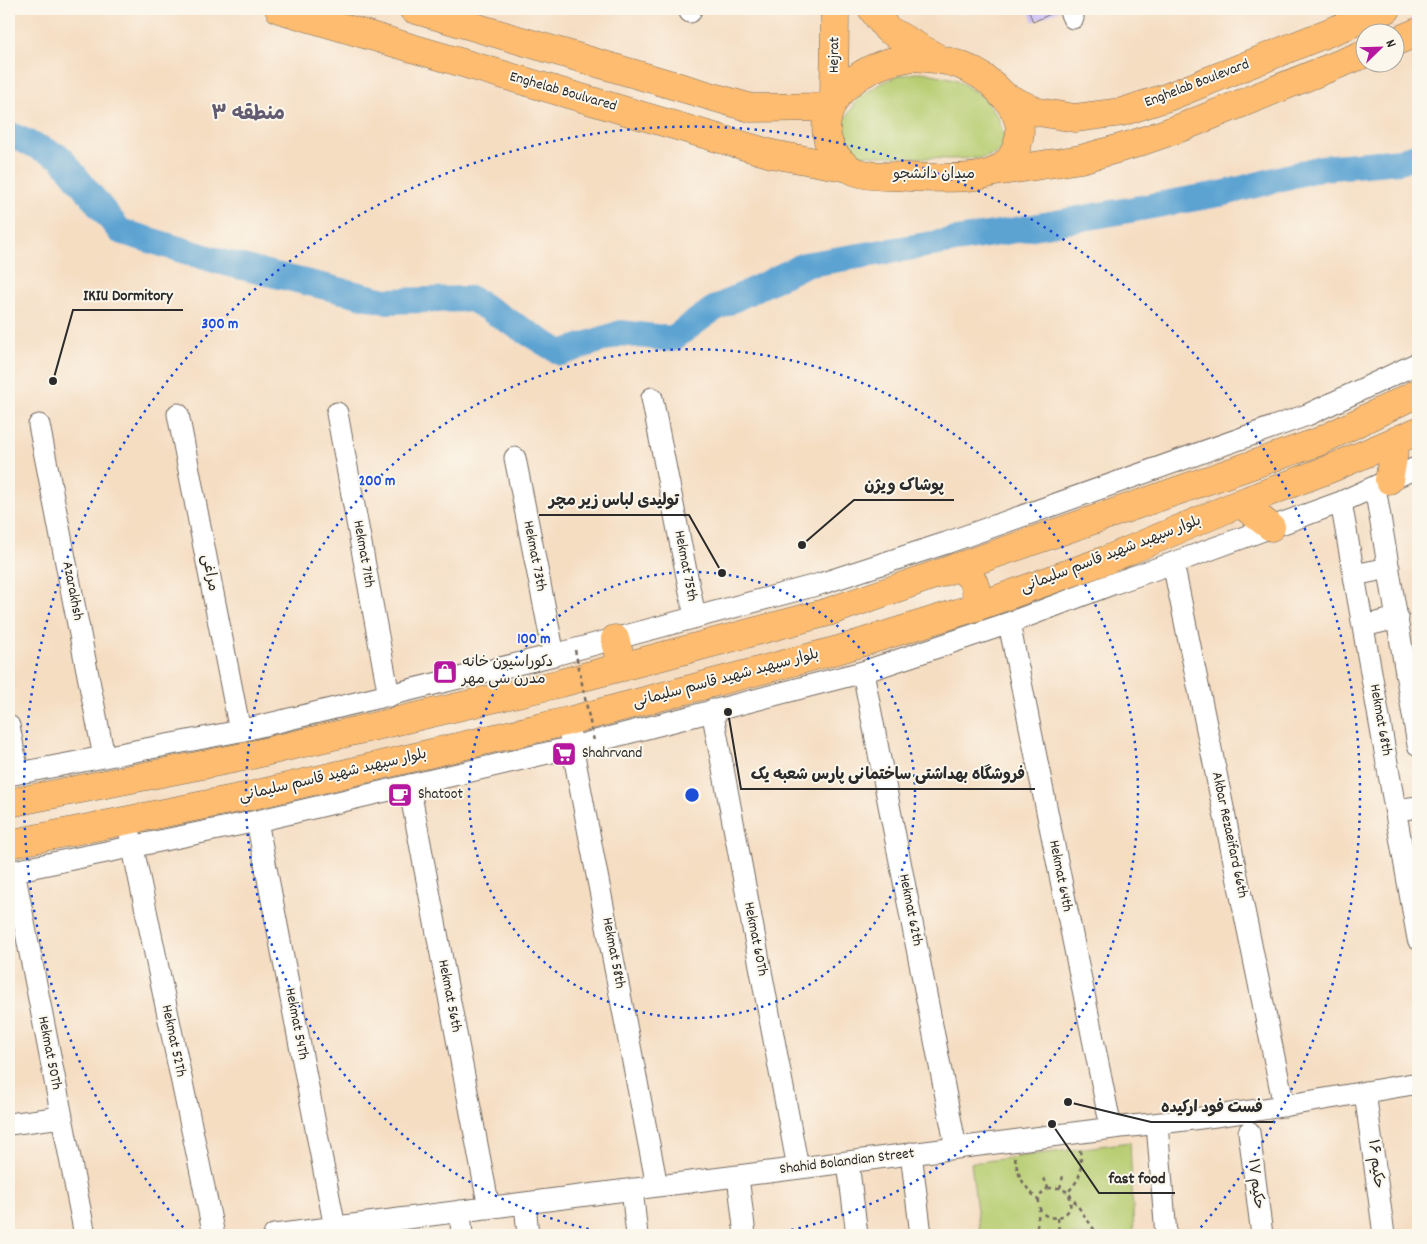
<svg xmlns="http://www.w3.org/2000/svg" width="1427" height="1244" font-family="Dekko,'Playpen Sans Arabic',sans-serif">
<rect width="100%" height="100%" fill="#fbf7ec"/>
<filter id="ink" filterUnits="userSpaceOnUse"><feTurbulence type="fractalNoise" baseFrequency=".02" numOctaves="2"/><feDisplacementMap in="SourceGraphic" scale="10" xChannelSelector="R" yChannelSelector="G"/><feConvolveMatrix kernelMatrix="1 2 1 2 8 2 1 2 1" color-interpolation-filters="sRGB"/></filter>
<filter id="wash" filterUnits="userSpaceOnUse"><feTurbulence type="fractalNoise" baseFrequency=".0096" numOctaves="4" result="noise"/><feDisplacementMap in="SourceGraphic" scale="20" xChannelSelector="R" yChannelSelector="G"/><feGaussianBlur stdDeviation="1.12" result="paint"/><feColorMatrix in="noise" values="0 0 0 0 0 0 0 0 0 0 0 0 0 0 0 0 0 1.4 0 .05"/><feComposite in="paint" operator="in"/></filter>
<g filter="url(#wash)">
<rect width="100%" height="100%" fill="#f5ddc2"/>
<path fill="#b8cd72" stroke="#727c4e" d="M922 72 955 79 982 96 998 117 1004 136 1002 147 995 154 983 158 950 159 863 155 854 154 842 145 840 133 844 120 859 98 878 85 897 76Z
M1130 1142 1134 1235H980L971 1163Z"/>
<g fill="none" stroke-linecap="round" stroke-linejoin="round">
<path stroke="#5ca3d2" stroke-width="26" d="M9 134 60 157 120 231 221 262 385 301 472 299 561 353 621 333 672 339 712 310 804 265 999 233 1225 193 1321 168 1400 161 1418 155"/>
</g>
<g id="blocks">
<path fill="#c6b8f5" d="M1028 9H1059V10L1033 22Z"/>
</g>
</g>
<g filter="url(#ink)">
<use href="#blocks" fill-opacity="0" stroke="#726960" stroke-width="1"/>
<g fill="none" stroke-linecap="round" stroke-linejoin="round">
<defs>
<path id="minor" d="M1069 9 1073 18
M690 12 691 9
M652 398 695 617
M337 413 389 696
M178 414 240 731
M39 425 104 757
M515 458 554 655
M1375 487 1418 745
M1341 502 1418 939
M1173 563 1284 1106
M1354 575 1389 568
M1009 623 1111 1128
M1363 626 1398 618
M863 672 956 1148
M712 710 798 1168
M9 726 18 773
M570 735 657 1186
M9 775 240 731 554 655 820 584 946 543 1307 415 1418 363
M409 785 489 1208
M1396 810 1418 807
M257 821 335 1228
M130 834 214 1235
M14 871 85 1235
M9 872 257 821 573 747 863 672 1009 623 1115 583 1173 563 1341 502 1418 467
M1365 1092 1384 1235
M9 1124 62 1117
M1157 1124 1166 1235
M1249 1132 1262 1235
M911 1153 921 1235
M848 1162 857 1235
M738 1176 745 1235
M632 1189 637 1235
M525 1203 528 1235
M460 1211 462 1235
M274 1235 1121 1127C1220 1118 1320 1100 1418 1083"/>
<path id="major" d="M279 9 772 154 849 168
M413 9 751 108 830 107
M833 9 835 16 834 101
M872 9 887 29 936 57
M1394 42 1418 32
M912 57C929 58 944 59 960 65 987 75 1026 107 1019 139 1016 153 1008 165 995 171 979 180 929 178 909 177 890 175 863 179 847 167 837 159 829 148 827 136 821 99 855 74 886 63 894 60 903 59 912 57Z
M1002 95 1038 112 1075 118 1122 112 1168 97 1387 9
M995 172 1081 159 1131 145 1180 128 1364 54
M1389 480 1396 441
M1241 504 1271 527
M956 567C974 575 981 590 973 608
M615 639 623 667
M9 803 243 757 561 683 828 612 1318 442 1418 393
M9 844 249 796 568 721 838 650 973 608 1106 560 1248 500 1332 468 1418 431"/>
</defs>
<use href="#minor" stroke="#726960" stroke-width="23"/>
<use href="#major" stroke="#726960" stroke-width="29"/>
<path stroke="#726960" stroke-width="2.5" stroke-dasharray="4 4" stroke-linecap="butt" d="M1080 1150C1082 1169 1082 1177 1068 1192L1098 1235
M1015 1157C1018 1179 1024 1185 1039 1201
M1044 1178 1048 1188
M1048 1188H1060L1068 1192C1081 1221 1040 1226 1039 1204 1038 1196 1042 1193 1048 1188Z
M1060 1188 1063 1176
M1058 1218 1059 1235
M1036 1235 1039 1210"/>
<use href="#minor" stroke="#fff" stroke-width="21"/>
<use href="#major" stroke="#fdbc70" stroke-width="28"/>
<path stroke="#726960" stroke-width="2.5" stroke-dasharray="4 4" stroke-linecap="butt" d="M575 650 594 741"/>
</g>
</g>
<g fill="none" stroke="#1d4ed8" stroke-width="2.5" stroke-dasharray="2.5 5">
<circle cx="692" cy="795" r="223"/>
<path d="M618 1235A446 446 0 1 1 766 1235"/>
<path d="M188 1233A668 668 0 1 1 1196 1233"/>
</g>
<defs>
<symbol id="shop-square" viewBox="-11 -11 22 22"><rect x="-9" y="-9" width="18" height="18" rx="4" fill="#b5179e" stroke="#fbf7ec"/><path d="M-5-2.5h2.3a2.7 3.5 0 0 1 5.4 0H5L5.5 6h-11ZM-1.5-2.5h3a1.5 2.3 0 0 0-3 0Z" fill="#fff"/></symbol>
<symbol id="supermarket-square" viewBox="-11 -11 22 22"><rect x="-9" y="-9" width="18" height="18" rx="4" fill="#b5179e" stroke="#fbf7ec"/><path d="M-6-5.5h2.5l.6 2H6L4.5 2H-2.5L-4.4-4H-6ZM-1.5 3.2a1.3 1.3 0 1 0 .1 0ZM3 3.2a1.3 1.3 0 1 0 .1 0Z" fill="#fff"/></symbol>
<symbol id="cafe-square" viewBox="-11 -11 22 22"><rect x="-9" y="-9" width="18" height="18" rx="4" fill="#b5179e" stroke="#fbf7ec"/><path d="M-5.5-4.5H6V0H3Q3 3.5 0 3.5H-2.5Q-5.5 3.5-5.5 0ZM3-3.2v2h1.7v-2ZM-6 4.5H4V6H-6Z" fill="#fff"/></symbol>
</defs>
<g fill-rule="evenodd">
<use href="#shop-square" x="431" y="658" width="28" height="28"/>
<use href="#supermarket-square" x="550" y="740" width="28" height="28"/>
<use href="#cafe-square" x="386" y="781" width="28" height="28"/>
</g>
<g text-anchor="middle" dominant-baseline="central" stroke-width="4" stroke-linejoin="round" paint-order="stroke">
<g font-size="15" fill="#2b2b2b" stroke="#fbf7ec">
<text transform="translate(835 55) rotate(-89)">Hejrat</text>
<text transform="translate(1197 84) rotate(-21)">Enghelab Boulevard</text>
<text transform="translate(563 92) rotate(16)">Enghelab Boulvared</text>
<text x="934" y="175">میدان دانشجو</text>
<text transform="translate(363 554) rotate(80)">Hekmat 71th</text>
<text transform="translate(1111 555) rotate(-21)">بلوار سپهبد شهید قاسم سلیمانی</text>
<text transform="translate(534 556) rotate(79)">Hekmat 73th</text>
<text transform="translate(685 566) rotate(79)">Hekmat 75th</text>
<text transform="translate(209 573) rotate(79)">مراغی</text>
<text transform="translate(72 591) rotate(79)">Azarakhsh</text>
<text transform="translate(726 679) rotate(-15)">بلوار سپهبد شهید قاسم سلیمانی</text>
<text transform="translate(1380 720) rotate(80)">Hekmat 68th</text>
<text transform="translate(333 776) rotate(-13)">بلوار سپهبد شهید قاسم سلیمانی</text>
<text transform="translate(1229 835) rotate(78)">Akbar Rezaeifard 66th</text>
<text transform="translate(1060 876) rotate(79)">Hekmat 64th</text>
<text transform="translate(910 910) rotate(79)">Hekmat 62th</text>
<text transform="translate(755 939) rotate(79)">Hekmat 60Th</text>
<text transform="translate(613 953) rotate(79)">Hekmat 58th</text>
<text transform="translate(449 996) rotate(79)">Hekmat 56th</text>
<text transform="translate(296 1024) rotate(79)">Hekmat 54Th</text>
<text transform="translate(173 1041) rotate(78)">Hekmat 52Th</text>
<text transform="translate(49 1053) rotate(79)">Hekmat 50Th</text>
<text transform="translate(847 1162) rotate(-7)">Shahid Bolandian Street</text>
<text transform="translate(1375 1164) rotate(83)">حکیم ۱۶</text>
<text transform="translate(1255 1184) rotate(83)">حکیم ۱۷</text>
</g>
<g font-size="15" fill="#2b2b2b" stroke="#fbf7ec" text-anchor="start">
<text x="462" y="663">دکوراسیون خانه<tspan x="462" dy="17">مدرن سی مهر</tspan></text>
<text x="582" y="754">Shahrvand</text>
<text x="418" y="795">Shatoot</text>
</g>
<g font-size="20" font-weight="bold" fill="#615c72" stroke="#fbf7ec">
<text x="248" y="115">منطقه ۳</text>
</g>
</g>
<circle cx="692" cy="795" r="8" fill="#1d4ed8" stroke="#fbf7ec" stroke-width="2.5"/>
<g font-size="15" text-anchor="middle" font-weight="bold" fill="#1d4ed8" stroke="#fbf7ec" stroke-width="4" stroke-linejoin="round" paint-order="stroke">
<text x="220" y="328">300 m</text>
<text x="377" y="485">200 m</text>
<text x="534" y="643">100 m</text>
</g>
<path fill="none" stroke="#2b2b2b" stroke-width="2" d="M53 381L73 310H183M802 545L854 500H954M722 573L689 515H539M728 712L741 789H1035M1068 1102L1151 1122H1273M1052 1124L1099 1193H1175"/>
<g fill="#2b2b2b" stroke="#fbf7ec" stroke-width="2">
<circle cx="53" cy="381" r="5"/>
<circle cx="802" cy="545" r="5"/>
<circle cx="722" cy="573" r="5"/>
<circle cx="728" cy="712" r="5"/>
<circle cx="1068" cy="1102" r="5"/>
<circle cx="1052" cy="1124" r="5"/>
</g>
<g font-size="16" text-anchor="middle" font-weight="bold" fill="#2b2b2b" stroke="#fbf7ec" stroke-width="4" stroke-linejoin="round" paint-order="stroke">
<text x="128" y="300">IKIU Dormitory</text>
<text x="904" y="490">پوشاک ویژن</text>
<text x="614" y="505">تولیدی لباس زیر مچر</text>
<text x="888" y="779">فروشگاه بهداشتی ساختمانی پارس شعبه یک</text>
<text x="1212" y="1112">فست فود ارکیده</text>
<text x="1137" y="1183">fast food</text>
</g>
<rect width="1427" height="1244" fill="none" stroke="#fbf7ec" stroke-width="30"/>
<g transform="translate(1380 48) rotate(67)"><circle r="24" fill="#fbf7ec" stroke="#a8a59f"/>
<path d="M0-4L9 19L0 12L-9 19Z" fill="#b5179e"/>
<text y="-8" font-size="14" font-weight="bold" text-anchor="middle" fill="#2b2b2b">N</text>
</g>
</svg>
